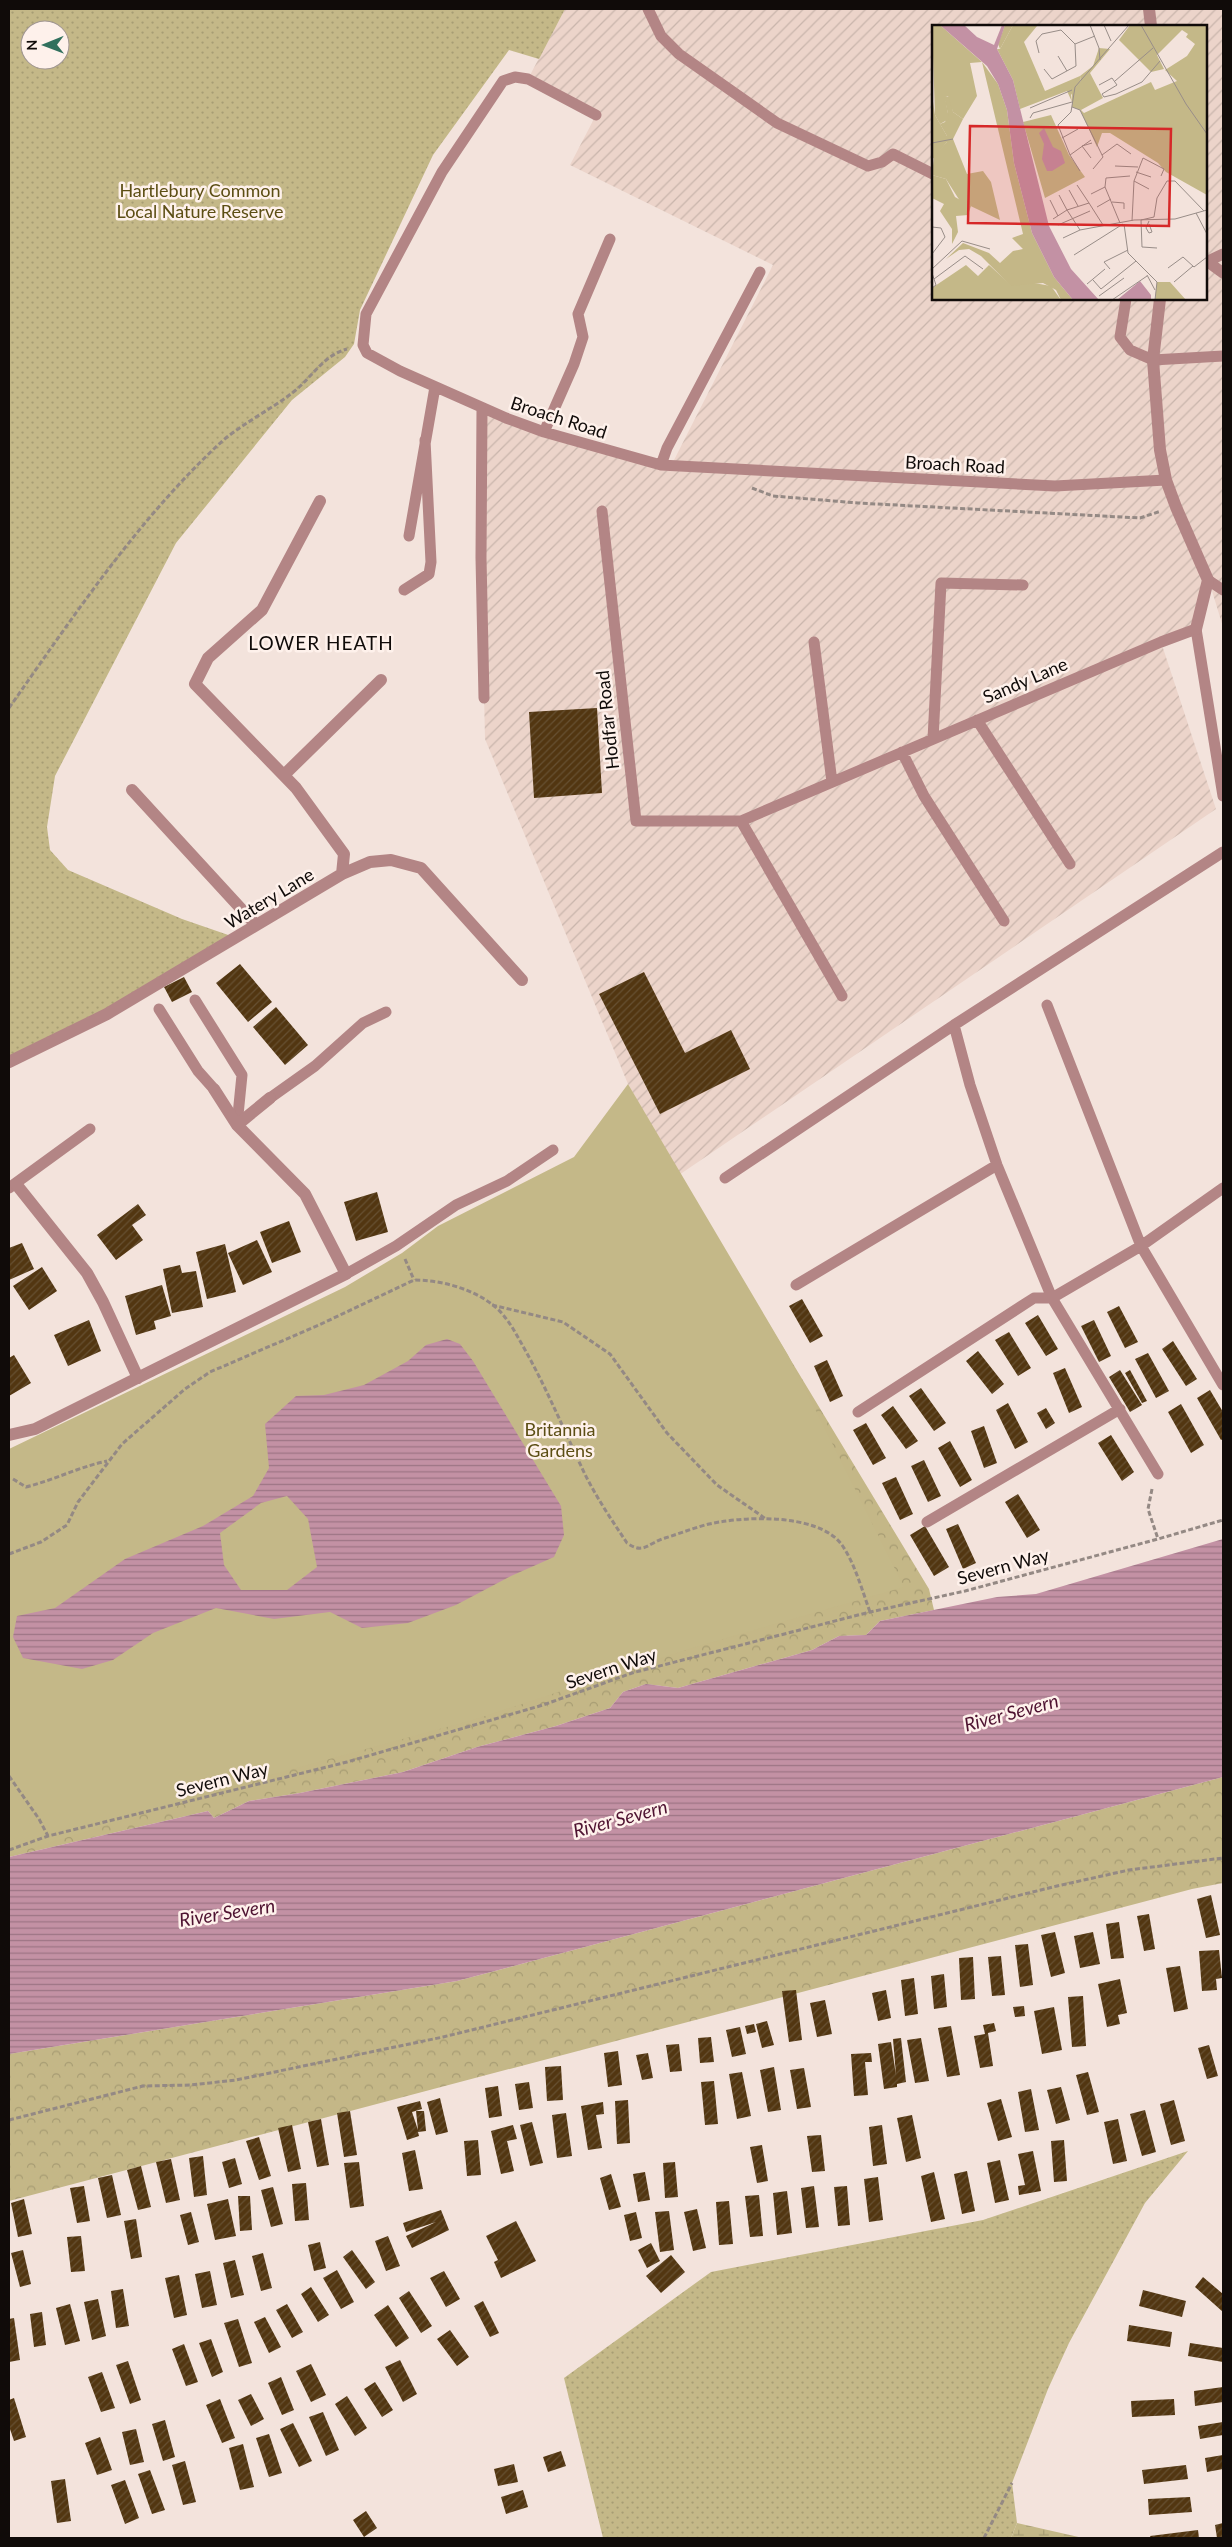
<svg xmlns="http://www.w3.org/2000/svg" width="1232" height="2547" font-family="Lato,sans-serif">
<defs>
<pattern id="industrial-furrows" width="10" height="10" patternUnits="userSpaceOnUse" patternTransform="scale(1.25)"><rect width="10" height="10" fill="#ecd4ca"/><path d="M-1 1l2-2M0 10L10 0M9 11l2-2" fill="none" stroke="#c9b5ac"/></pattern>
<pattern id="grass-dots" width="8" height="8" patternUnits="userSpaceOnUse" patternTransform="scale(1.25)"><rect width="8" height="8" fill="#c4b888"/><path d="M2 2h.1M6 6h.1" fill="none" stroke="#a79d74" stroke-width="1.8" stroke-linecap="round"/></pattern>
<pattern id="forest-crowns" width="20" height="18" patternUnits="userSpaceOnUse" patternTransform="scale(1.25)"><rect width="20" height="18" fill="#c4b787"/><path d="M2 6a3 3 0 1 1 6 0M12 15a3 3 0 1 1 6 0" fill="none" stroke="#a79c73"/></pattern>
<pattern id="wetland-marsh" width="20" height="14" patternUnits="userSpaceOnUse" patternTransform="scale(1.25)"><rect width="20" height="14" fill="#c4b888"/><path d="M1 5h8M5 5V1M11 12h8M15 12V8" fill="none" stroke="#a79d74"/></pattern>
<pattern id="water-rules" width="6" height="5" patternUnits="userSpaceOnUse" patternTransform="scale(1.25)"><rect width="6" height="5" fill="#c391a4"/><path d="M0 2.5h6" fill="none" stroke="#9d7584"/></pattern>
<pattern id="building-hatch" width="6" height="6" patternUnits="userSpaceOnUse" patternTransform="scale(1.25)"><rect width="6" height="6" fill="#523611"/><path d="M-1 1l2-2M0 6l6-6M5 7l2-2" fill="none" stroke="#665032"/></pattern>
</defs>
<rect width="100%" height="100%" fill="#f3e3dc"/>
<path fill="url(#industrial-furrows)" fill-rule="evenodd" d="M565 9H1223V627L1209 581 1196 629 1161 642 1216 809 679 1175 628 1084 485 739 481 558 482 409 671 466 773 265 570 165 596 115 528 79ZM933 26H1206V299H933Z"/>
<path fill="url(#grass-dots)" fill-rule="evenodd" d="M9 9H565L539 59 509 50 433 155 360 310 354 344 345 357 292 400 176 543 55 776 47 827 50 850 68 870 182 919 237 938 9 1062ZM30 30H60V60H30Z
M1188 2151 1145 2203 1069 2343 1048 2389 1012 2483 1017 2523 1011 2538H603L564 2378 711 2272 983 2220Z"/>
<path fill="url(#forest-crowns)" d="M679 1175 929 1589 934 1610 880 1621 866 1635 839 1636 812 1650 678 1688 646 1684 623 1692 610 1708 556 1726 477 1747 403 1772 300 1793 249 1801 214 1818 208 1811 9 1857V1616Z
M1223 1777V1883L1192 1889 9 2201V2054L457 1981Z"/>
<path fill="url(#wetland-marsh)" d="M1017 2523 1083 2538H1011Z"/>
<path fill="#c4b888" d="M628 1084 788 1355 904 1587 692 1648 476 1719 278 1773 9 1855V1449L345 1287 402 1253 438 1226 574 1157Z"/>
<path fill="url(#water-rules)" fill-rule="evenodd" d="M447 1339 460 1344 473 1361 561 1506 564 1535 554 1557 511 1576 456 1605 408 1623 362 1628 330 1612 274 1619 216 1608 153 1633 113 1660 82 1669 23 1658 13 1637 17 1616 55 1608 125 1559 203 1526 253 1496 269 1468 265 1424 296 1396 324 1395 364 1385 408 1361 426 1345ZM287 1496 308 1519 317 1567 287 1590H241L224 1565 220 1533 261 1503Z
M1223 1539V1777L457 1981 9 2054V1857L208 1811 214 1818 249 1801 300 1793 403 1772 477 1747 556 1726 610 1708 623 1692 646 1684 678 1688 812 1650 839 1636 866 1635 880 1621 997 1597 1036 1594Z"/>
<path fill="url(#building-hatch)" d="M597 708 602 793 534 798 529 712Z
M240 964 272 1002 248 1022 216 983Z
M644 972 685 1053 731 1030 750 1069 660 1114 599 994Z
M184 977 192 992 172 1002 164 987Z
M276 1007 308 1045 285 1065 253 1027Z
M377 1192 388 1232 356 1241 344 1202Z
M138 1204 146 1215 132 1225 143 1240 116 1260 97 1235Z
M289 1221 301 1252 272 1263 260 1232Z
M257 1240 272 1272 243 1285 228 1253Z
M22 1243 34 1269 9 1280V1248Z
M225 1244 236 1292 207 1299 196 1252Z
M180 1265 182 1273 196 1271 203 1307 172 1313 163 1269Z
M42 1267 57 1291 29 1310 13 1286Z
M162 1285 171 1316 154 1321 156 1329 136 1335 125 1296Z
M802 1299 823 1336 810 1343 789 1306Z
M1119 1306 1138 1342 1125 1348 1107 1312Z
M1038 1315 1058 1349 1046 1356 1025 1323Z
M89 1320 101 1351 68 1366 54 1335Z
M1094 1320 1111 1356 1099 1362 1081 1326Z
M1009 1332 1031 1368 1018 1376 995 1340Z
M1173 1341 1197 1379 1186 1386 1162 1349Z
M978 1351 1004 1384 992 1394 966 1361Z
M1148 1353 1169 1391 1156 1398 1135 1359Z
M14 1355 31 1383 9 1396V1358Z
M827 1360 843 1396 830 1402 814 1366Z
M1065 1368 1082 1407 1069 1413 1053 1373Z
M1120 1370 1142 1405 1130 1412 1109 1377Z
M1130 1370 1147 1401 1142 1403 1125 1373Z
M921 1388 946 1423 934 1431 909 1396Z
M1210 1390 1223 1412V1439L1221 1440 1197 1398Z
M1008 1403 1028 1442 1015 1449 996 1410Z
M1181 1404 1204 1445 1191 1453 1168 1412Z
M893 1406 918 1441 906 1449 881 1415Z
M1046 1408 1055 1423 1046 1429 1037 1413Z
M866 1423 886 1458 873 1465 853 1430Z
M984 1426 997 1463 984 1468 971 1431Z
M1111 1435 1134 1472 1122 1481 1098 1443Z
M950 1441 972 1480 960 1487 938 1448Z
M924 1460 941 1496 928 1502 911 1466Z
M896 1477 913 1514 900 1520 882 1483Z
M1018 1494 1040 1530 1027 1538 1005 1502Z
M958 1524 976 1563 963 1569 946 1529Z
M925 1526 949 1567 934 1576 910 1535Z
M1211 1895 1220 1935 1206 1938 1197 1899Z
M1149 1914 1155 1949 1144 1951 1137 1916Z
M1119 1922 1124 1958 1111 1959 1106 1924Z
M1055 1932 1065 1973 1051 1977 1041 1935Z
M1093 1932 1100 1964 1080 1968 1074 1936Z
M1028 1944 1033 1985 1020 1987 1015 1945Z
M1219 1950 1222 1978 1216 1979 1217 1990 1202 1991 1199 1951Z
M1001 1956 1005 1995 992 1996 988 1957Z
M973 1957 975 1999 961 2000 959 1958Z
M1180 1966 1188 2009 1174 2012 1166 1968Z
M944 1974 947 2007 934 2009 931 1976Z
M914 1978 918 2014 905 2016 901 1980Z
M1120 1979 1127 2013 1118 2015 1120 2024 1107 2027 1098 1984Z
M796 1990 802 2040 789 2042 782 1991Z
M886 1990 891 2018 878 2021 872 1993Z
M1083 1996 1086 2046 1072 2047 1068 1997Z
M825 2000 832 2034 817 2037 810 2003Z
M1024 2006 1025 2016 1015 2017 1013 2007Z
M1054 2007 1062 2050 1042 2054 1034 2011Z
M767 2021 774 2045 762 2048 756 2024Z
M994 2023 996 2031 988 2033 993 2066 980 2068 974 2036 985 2034 983 2025Z
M754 2024 756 2032 747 2034 745 2026Z
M951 2026 960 2075 947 2077 938 2028Z
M740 2027 746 2054 732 2057 726 2030Z
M711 2037 714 2062 700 2063 698 2038Z
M901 2038 906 2082 897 2084V2087L884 2089 878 2044 891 2042 896 2075 893 2039Z
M921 2038 929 2081 915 2083 907 2040Z
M679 2044 682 2071 670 2072 666 2045Z
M1209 2045 1218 2076 1207 2079 1198 2048Z
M618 2051 622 2085 608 2087 604 2053Z
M648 2053 653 2078 642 2080 636 2055Z
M871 2053 872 2062H865L868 2095 854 2096 851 2054Z
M561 2066 563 2100 547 2101 545 2067Z
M774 2067 781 2110 768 2112 760 2070Z
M804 2068 811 2107 797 2109 790 2070Z
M742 2072 751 2116 737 2119 729 2074Z
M1088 2072 1099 2112 1087 2115 1076 2075Z
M714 2081 718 2124 705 2125 701 2082Z
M529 2082 533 2108 519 2110 515 2084Z
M498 2086 502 2116 489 2118 485 2088Z
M1061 2087 1070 2120 1056 2124 1047 2090Z
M1031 2089 1039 2130 1025 2132 1018 2092Z
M440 2098 448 2132 436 2135 427 2102Z
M1001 2099 1012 2137 998 2141 987 2103Z
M628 2100 630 2143 617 2144 615 2101Z
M1174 2100 1185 2141 1171 2145 1160 2104Z
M420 2101 422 2109 412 2112 418 2130 416 2111H424L426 2131 418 2132 419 2136 407 2140 397 2107Z
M603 2102 604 2114 596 2115 602 2148 588 2150 581 2106Z
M1145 2110 1156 2152 1142 2156 1130 2114Z
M350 2111 357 2155 344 2157 337 2113Z
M566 2113 572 2156 557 2158 552 2115Z
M912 2115 921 2158 906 2162 897 2118Z
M321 2119 329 2165 317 2167 308 2122Z
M1118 2119 1127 2161 1113 2164 1104 2122Z
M532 2122 543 2163 530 2166 520 2125Z
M292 2125 301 2169 288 2172 278 2128Z
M513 2125 517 2139 507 2141 514 2171 501 2174 491 2131Z
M882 2125 887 2164 873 2166 869 2127Z
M821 2135 825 2171 812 2172 807 2136Z
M259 2137 271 2176 259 2180 246 2141Z
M478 2140 481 2175 467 2176 464 2141Z
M1064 2140 1067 2181 1054 2182 1051 2141Z
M762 2145 768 2181 757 2183 750 2147Z
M415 2150 423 2189 409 2191 402 2153Z
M1033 2151 1041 2191 1019 2195 1018 2186 1025 2185 1018 2154Z
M203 2156 207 2195 194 2197 189 2158Z
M235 2158 242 2184 229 2188 222 2162Z
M171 2159 180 2200 166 2203 156 2162Z
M1000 2160 1009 2200 995 2203 987 2163Z
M359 2162 364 2206 350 2208 344 2163Z
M675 2162 678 2197 665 2198 663 2163Z
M141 2166 151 2207 138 2210 127 2170Z
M967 2171 975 2211 962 2214 954 2174Z
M645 2172 650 2200 638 2202 633 2174Z
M934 2172 945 2219 931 2222 921 2176Z
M611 2174 621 2207 609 2210 600 2178Z
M112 2175 121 2215 107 2218 98 2178Z
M878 2177 883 2220 869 2222 864 2179Z
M306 2183 309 2220 295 2221 292 2184Z
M84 2186 90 2221 77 2223 70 2188Z
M814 2186 819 2227 806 2228 801 2188Z
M847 2186 850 2225 838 2226 834 2187Z
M273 2187 283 2224 271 2227 261 2190Z
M787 2191 792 2233 777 2235 773 2193Z
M759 2195 763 2236 750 2237 745 2196Z
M238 2196H250L252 2230 240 2231Z
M24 2199 32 2234 18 2237 11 2203Z
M228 2199 236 2236 215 2240 207 2204Z
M729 2201 733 2244 719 2245 716 2202Z
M697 2209 706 2248 693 2251 684 2212Z
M441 2210 449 2230 412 2248 406 2236 436 2222 406 2232 403 2223Z
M669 2211 674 2250 660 2252 655 2212Z
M191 2212 199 2242 188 2245 180 2215Z
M636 2212 642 2238 630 2241 624 2215Z
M136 2219 142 2257 131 2259 124 2221Z
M516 2221 536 2261 501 2278 494 2262 498 2260 486 2236Z
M81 2236 85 2271 71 2272 67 2237Z
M388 2236 400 2266 386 2271 375 2241Z
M320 2242 326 2268 314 2271 308 2245Z
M651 2243 660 2261 647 2268 638 2250Z
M23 2250 31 2284 20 2287 11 2253Z
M352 2250 375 2282 366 2289 343 2257Z
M263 2253 272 2288 261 2291 252 2256Z
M671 2255 685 2272 661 2293 646 2276Z
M235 2260 244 2295 231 2298 223 2263Z
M337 2270 354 2302 341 2309 323 2278Z
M210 2271 217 2305 202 2308 195 2274Z
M444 2271 460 2299 446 2307 430 2278Z
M179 2275 187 2315 174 2318 165 2278Z
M1203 2277 1223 2294V2312L1195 2287Z
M311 2287 329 2315 318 2322 301 2294Z
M123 2289 129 2326 116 2328 111 2291Z
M1143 2290 1186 2301 1182 2317 1139 2306Z
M409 2291 432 2326 421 2333 399 2298Z
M98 2299 106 2336 92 2340 84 2302Z
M483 2301 499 2333 490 2337 474 2306Z
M70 2304 80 2341 65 2345 56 2308Z
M287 2304 303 2332 292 2338 276 2310Z
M388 2305 409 2338 396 2347 374 2315Z
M42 2312 46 2345 34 2347 30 2314Z
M265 2317 281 2347 269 2353 254 2322Z
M14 2318 20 2360 9 2362V2319Z
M238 2319 252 2363 239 2367 224 2323Z
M1129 2325 1172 2332 1170 2347 1127 2341Z
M450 2330 469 2357 457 2366 437 2339Z
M211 2339 223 2372 212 2377 199 2343Z
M1190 2343 1223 2348V2362L1188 2356Z
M184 2344 198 2382 186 2386 172 2349Z
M400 2360 417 2394 403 2402 385 2367Z
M128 2361 141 2400 130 2404 116 2365Z
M311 2364 326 2395 311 2402 296 2371Z
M102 2372 115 2408 101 2412 88 2377Z
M281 2377 294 2410 282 2415 268 2383Z
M375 2382 393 2410 382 2417 364 2389Z
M1223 2387V2402L1195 2406 1194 2391Z
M251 2394 264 2419 251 2426 238 2400Z
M347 2396 367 2428 355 2436 335 2404Z
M14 2398 26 2437 14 2441 9 2426V2400Z
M220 2399 235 2438 222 2443 206 2405Z
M1174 2399 1175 2415 1132 2417 1131 2401Z
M323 2412 339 2450 326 2456 309 2417Z
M165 2420 175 2457 163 2461 152 2424Z
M1223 2422V2435L1200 2439 1198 2426Z
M293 2423 312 2461 299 2467 280 2429Z
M136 2429 144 2462 130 2465 122 2432Z
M269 2434 282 2473 269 2477 256 2438Z
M100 2437 112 2470 97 2475 85 2443Z
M243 2444 254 2487 240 2490 229 2448Z
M561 2451 566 2466 548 2472 543 2457Z
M1223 2455V2469L1207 2472 1205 2458Z
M185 2461 196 2502 183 2505 172 2465Z
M514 2464 518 2482 498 2486 494 2469Z
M1186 2465 1188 2479 1144 2484 1142 2470Z
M150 2470 165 2510 152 2514 138 2474Z
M65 2479 71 2521 57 2523 51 2481Z
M125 2480 139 2518 125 2524 111 2485Z
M523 2490 528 2507 506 2514 501 2497Z
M1190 2497 1192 2512 1149 2515 1148 2499Z
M366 2511 377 2528 364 2537 353 2520Z
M1223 2523V2538H1217L1215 2525Z
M1198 2530 1199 2538H1151L1150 2536Z"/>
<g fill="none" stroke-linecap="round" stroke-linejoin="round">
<path stroke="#948984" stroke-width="3" stroke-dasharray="5 2.5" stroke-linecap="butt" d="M752 488 773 496 858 503 1140 518 1161 511
M9 708C73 617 136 522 218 445 239 425 269 411 292 393 312 378 322 356 347 349
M405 1259 414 1280
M492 1305 563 1322 610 1354 667 1433 717 1485 766 1519
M13 1479 26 1487C54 1480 79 1467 107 1461
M1152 1489 1148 1509 1158 1539
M9 1554 41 1542 67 1525 78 1502 122 1444 185 1389 210 1372 319 1325 414 1280C440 1280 471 1288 493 1305 507 1316 515 1332 524 1348 546 1387 563 1428 582 1468 594 1494 611 1519 627 1543 644 1555 648 1543 665 1538 678 1534 691 1529 705 1525 740 1516 818 1512 842 1545 855 1564 862 1590 870 1612
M9 1776 39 1819 48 1836
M9 1850 48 1836 347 1762 543 1705 632 1673 870 1612 965 1591 1158 1539 1223 1520
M9 2120 143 2086 191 2085 236 2080 443 2037 1057 1886 1129 1870 1223 1858
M984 2538 1012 2483"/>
<path stroke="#b38585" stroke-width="11" d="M648 9 661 36 679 54 777 123 868 166 882 162 893 154 933 174
M596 115 528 79 515 77 503 81 442 172 366 314 363 345 367 353 400 371 506 418 544 432 661 465 1055 486 1166 480
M1206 262 1223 254
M1208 262 1223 273
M1126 299 1120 337 1130 350 1153 360 1223 356
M482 409 481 558 484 698
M544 432 574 364 583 337 578 314 610 239
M661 465 667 448 760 272
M602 511 636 821H741
M409 536 435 387
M1208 580 1223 590
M404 590 429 574 431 562 425 440
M814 642 832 782
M977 720 1070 864
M933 739 941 583 1023 585
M902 752 924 796 1004 921
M842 996 741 821 1161 642 1196 629 1223 796
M195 1000 242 1075 237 1125
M1047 1005 1141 1246 1223 1385
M159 1009 198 1071 214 1089
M270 1098 315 1066 363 1023 386 1012
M725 1178 954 1025
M9 1188 90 1129
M346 1274 396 1246 456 1205 507 1181 553 1150
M796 1285 997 1165
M858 1412 1034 1298H1052L997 1165 970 1085 954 1025 1223 852
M1158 1474 1052 1298 1141 1246 1223 1188
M927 1522 1120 1409"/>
<path stroke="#b38585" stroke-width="12" d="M1149 9 1151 26
M1160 299 1153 360 1160 450 1166 480 1176 507 1208 580 1196 629
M320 501 262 610 208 658 195 684 296 788 344 854 342 874
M284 775 381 680
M132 790 256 925
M9 1062 107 1014 342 874 370 862 391 860 421 868 522 980
M237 1125 270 1098
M16 1184 87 1273 103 1302 138 1378
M9 1435 35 1429 346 1274 305 1194 237 1125 214 1089"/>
</g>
<g text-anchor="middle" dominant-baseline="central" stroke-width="5" stroke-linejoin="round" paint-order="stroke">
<g font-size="18" fill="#5c4e14" stroke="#fef1eb">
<text x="200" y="190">Hartlebury Common<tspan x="200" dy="21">Local Nature Reserve</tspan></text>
<text x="560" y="1429">Britannia<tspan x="560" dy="21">Gardens</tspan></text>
</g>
<g font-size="18" fill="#100b09" stroke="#fef1eb">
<text transform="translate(559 417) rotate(18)">Broach Road</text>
<text transform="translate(955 464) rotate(3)">Broach Road</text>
<text transform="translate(1025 680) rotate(-23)">Sandy Lane</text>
<text transform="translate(607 720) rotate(-96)">Hodfar Road</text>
<text transform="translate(269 898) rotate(-31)">Watery Lane</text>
<text transform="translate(1003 1566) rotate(-15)">Severn Way</text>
<text transform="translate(611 1668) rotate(-18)">Severn Way</text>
<text transform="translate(222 1779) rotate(-14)">Severn Way</text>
</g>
<g font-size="19" letter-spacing="1" fill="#100b09" stroke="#fef1eb">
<text x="321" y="642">LOWER HEATH</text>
</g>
<g font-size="19" font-style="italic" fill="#4e1230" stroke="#fef1eb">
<text transform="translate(1011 1712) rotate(-15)">River Severn</text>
<text transform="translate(620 1818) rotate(-15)">River Severn</text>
<text transform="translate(227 1912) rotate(-9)">River Severn</text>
</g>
</g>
<g transform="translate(932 25)">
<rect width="275" height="275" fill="#f3e3dc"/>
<path d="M198 0H275V170L234 147 226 138 178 108H170L165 122 148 85 140 82V66L149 56 148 51 161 41 167 23 178 24 158 48 171 73 149 85 152 88 219 57 223 65 245 56 233 45 255 31 263 19 254 12 256 9 250 5 225 30 232 44 219 47 187 15ZM12 71 19 72 21 87 31 94 21 114 35 149 51 146 59 157 68 195 28 176 14 154 0 150 2 131 15 117V111L8 99 13 97 16 89ZM34 240 46 251 57 240 79 260 102 258 119 261 129 275H0V263ZM225 257H238L254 275H223Z" fill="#c4b888"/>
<path d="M73 0H81L68 24 66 19ZM50 37 66 59 75 85 82 138 100 208 122 252 141 275H129L124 265 111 258 79 261 49 231 37 224 27 225 14 234 31 218 57 228 68 238 81 226 91 224 80 213 91 209Z" fill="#c4b787"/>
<path d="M0 70 3 90 15 111V117L0 135ZM0 150 14 154 23 172 39 181 36 190 24 191 26 207 20 219V204L8 186 12 179 0 173Z" fill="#c4b888"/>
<path d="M0 0H8L50 37 38 38 45 71 31 94 21 87 16 71 13 72 17 94 8 99 3 90ZM81 0 105 1 92 17 113 66 148 51 149 56 139 70 140 77 135 66 88 84 81 55 65 24H68ZM119 90 137 130 153 152 113 173 91 97Z" fill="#c4b888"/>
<path d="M8 0H32L45 12 62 20 70 0H73L65 24 81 55 117 201 139 244 167 275H141L122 252 100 208 82 138 75 85 66 59 55 41ZM112 103 121 122 129 126 133 138 120 146H115L110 134 112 119 107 108ZM208 256 219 270V275H185Z" fill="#c391a4"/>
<path fill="none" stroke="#988d88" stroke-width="1" d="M158 0 167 23 168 35M172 0 179 16M209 0 254 79 275 109M107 28 104 16 110 9 129 5 143 19 163 11M126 31 135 46M112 44 120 54 144 41 143 19M183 56 221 23M167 60 180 53 185 60 170 69 172 72 184 69 210 57 228 36M140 82 148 85 171 132 161 144M98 83 140 65M98 93 101 88 140 77M130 113 146 104M159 115 138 130 126 100 139 87 143 62 197 0M0 118 21 114M138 130 148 146M170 130 185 119 199 129M159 133 150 121 160 118M183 141 206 142M204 147 219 152M202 156 217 164M145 160 157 178M173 162 174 153 198 151M137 165 146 181M159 169 173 162 188 198M127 170 135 185 157 178 171 200M118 175 126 191M180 177 192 178V184M165 182 179 174M264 188 275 209M121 194 135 185 148 205 202 195 243 194 275 185M200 196 202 156 211 133 232 144 229 151M192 199 196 228 225 257 223 275M217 199 220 207 217 208 214 203 217 196M126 200 158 186M0 202 9 203 13 212 0 229M131 213 148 205M225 223 210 222 209 195 222 192 225 173 235 156H243L272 186M142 230 191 199M236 243 251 232 262 242 275 232M0 244 30 216 58 224M178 244 172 237 196 225M0 248 4 260 0 263M215 250 223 265M2 254 33 231 51 244M161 255 169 264 204 236M242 257 261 241M155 259 173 244M167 271 192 253M180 275 215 251"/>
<path fill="#d62828" fill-opacity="0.15" stroke="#d62828" stroke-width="2.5" d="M38 101 239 104 237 201 36 198Z"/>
<rect width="275" height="275" fill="none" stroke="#100b09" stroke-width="2.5"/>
</g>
<rect width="1232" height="2547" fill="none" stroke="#100b09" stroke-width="20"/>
<g transform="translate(45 45) rotate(269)"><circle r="24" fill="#fef1eb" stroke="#9f9591"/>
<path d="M0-4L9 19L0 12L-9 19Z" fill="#31705d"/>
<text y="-8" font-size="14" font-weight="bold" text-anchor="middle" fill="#100b09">N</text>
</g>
</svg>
